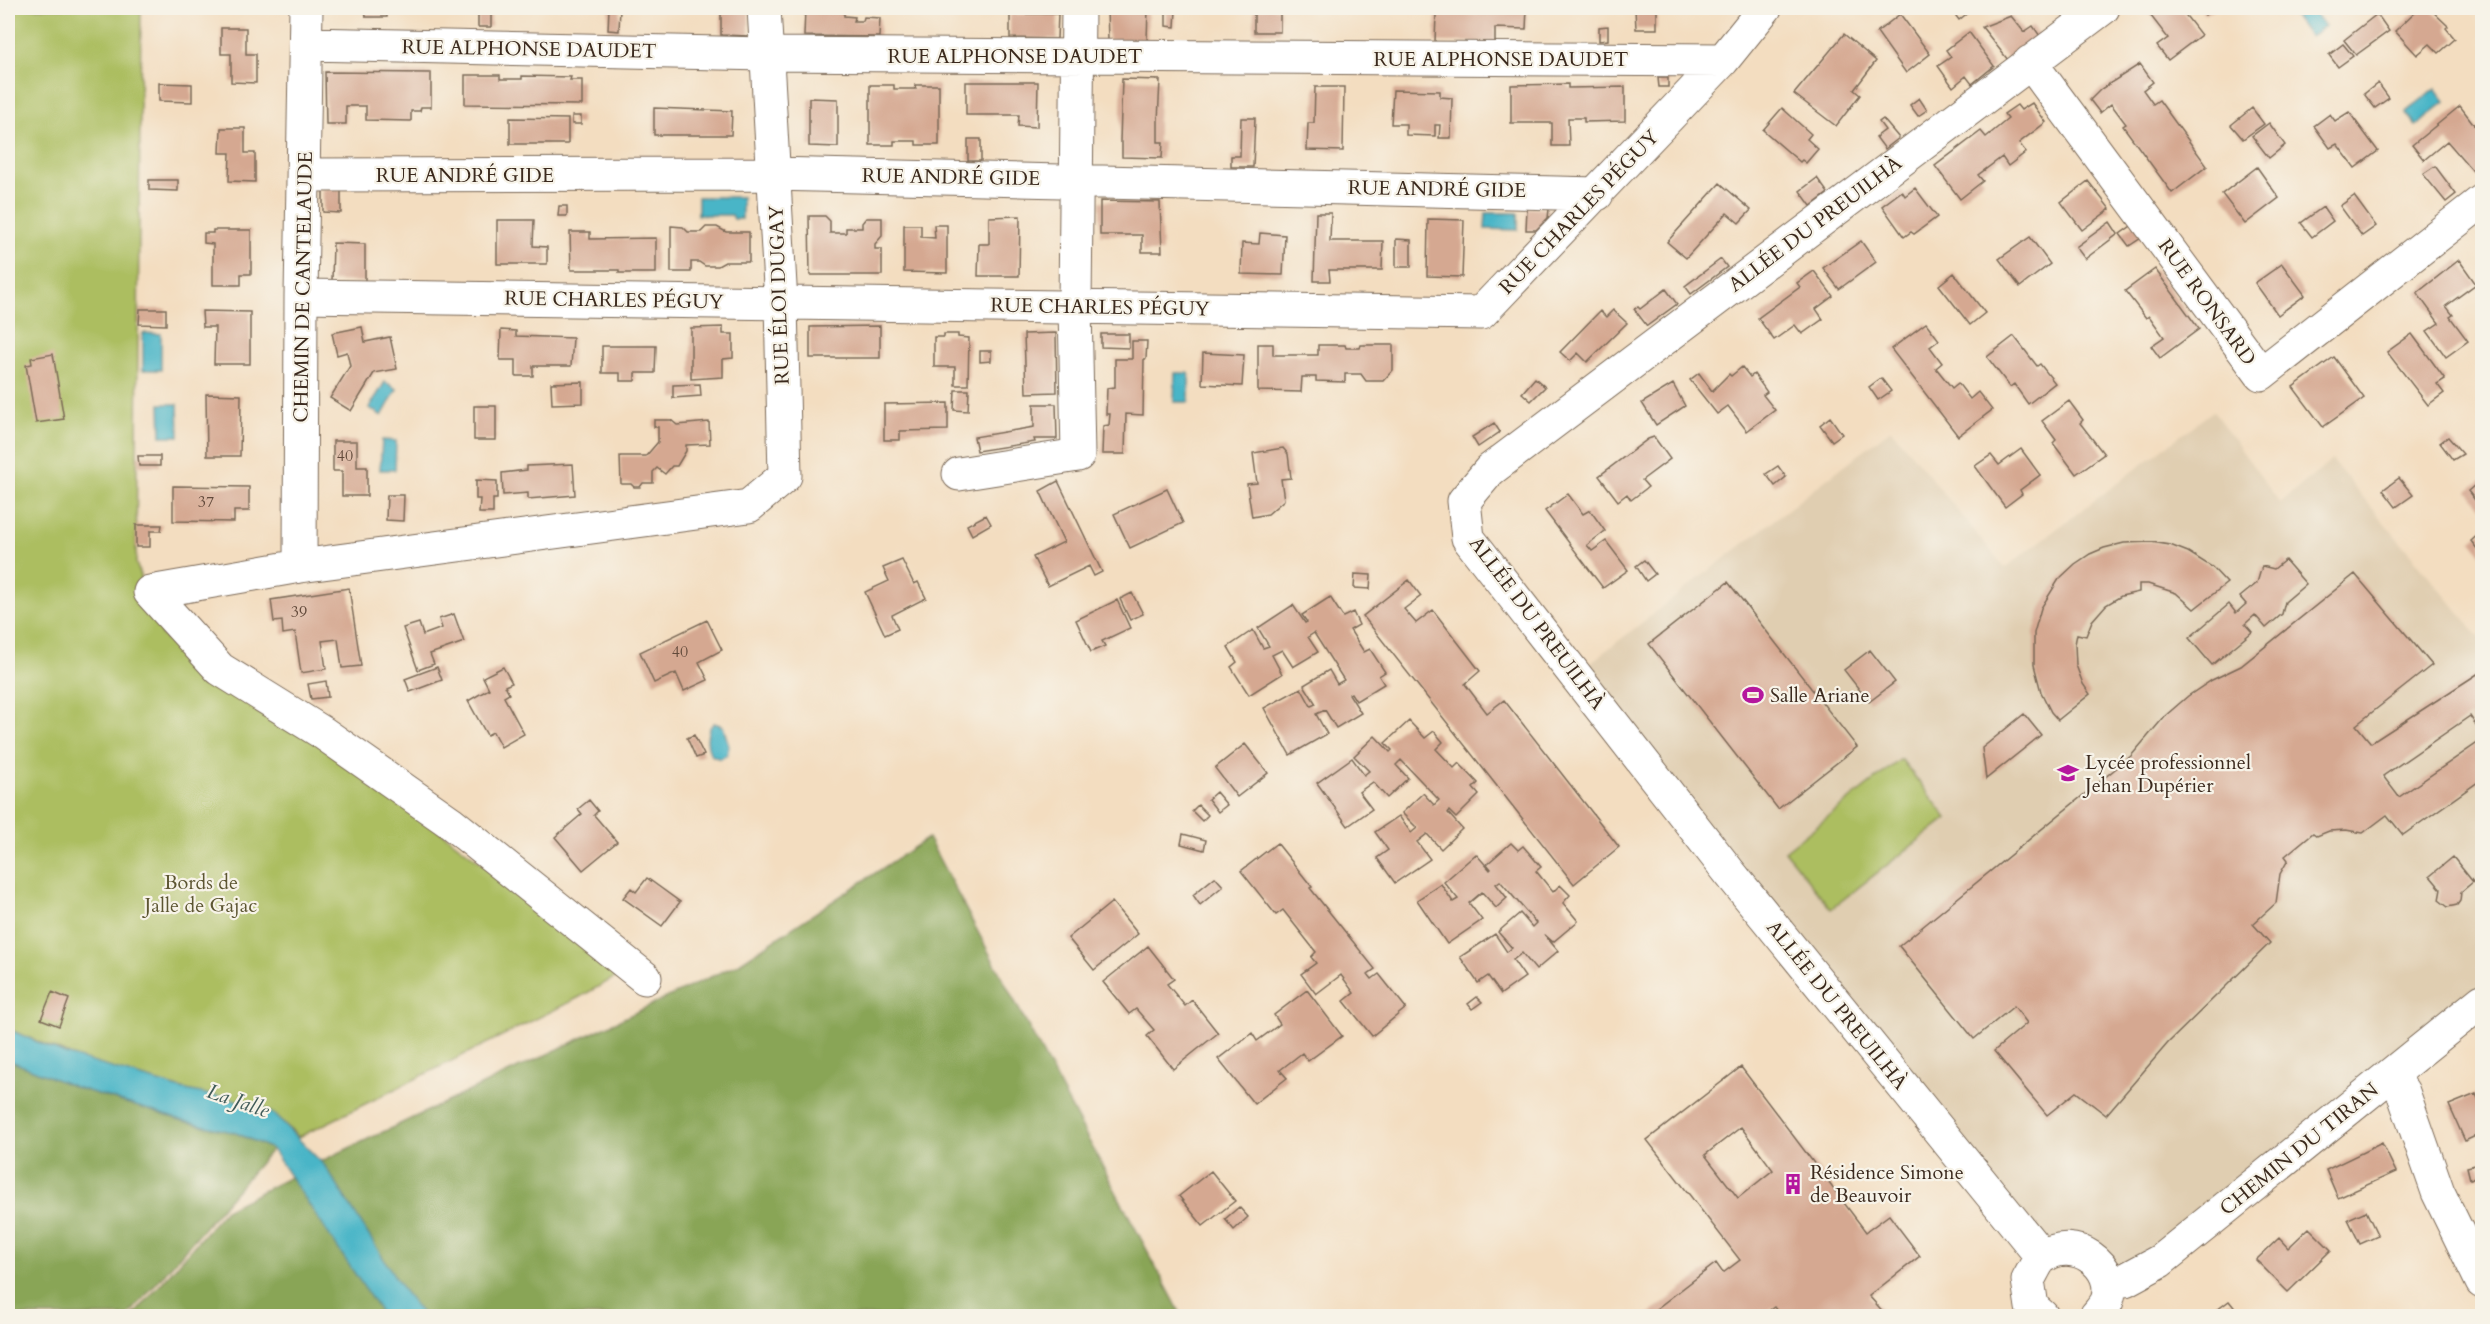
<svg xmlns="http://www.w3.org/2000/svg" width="2490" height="1324" font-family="Cardo,serif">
<rect width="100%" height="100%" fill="#f7f3e8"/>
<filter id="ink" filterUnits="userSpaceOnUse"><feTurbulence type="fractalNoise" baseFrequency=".0167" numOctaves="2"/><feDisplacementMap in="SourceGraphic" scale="12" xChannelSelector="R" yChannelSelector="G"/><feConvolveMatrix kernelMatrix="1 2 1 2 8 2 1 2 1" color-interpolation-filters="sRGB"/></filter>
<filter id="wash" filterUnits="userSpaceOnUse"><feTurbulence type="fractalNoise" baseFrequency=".008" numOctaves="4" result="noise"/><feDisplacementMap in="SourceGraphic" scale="24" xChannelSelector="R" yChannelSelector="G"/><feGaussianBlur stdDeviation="1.35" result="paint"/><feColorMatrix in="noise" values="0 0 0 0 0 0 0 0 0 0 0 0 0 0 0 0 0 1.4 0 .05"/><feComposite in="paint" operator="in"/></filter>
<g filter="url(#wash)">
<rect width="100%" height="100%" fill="#f3ddc0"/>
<path fill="#e0ceb1" d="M2213 411 2280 503 2332 460 2482 640V1001L2125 1280 2090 1254 2042 1257 1576 674 1891 429 2005 568Z"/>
<path fill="#acbe61" stroke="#747440" stroke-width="1.5" d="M8 8H141L136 563 161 634 223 688 314 735 625 972 578 998 299 1137 275 1115 84 1061 8 1029Z
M1901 759 1947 818 1831 909 1785 851Z"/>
<path fill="#89a557" stroke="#62683a" stroke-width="1.5" d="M928 838 1182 1316H133L225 1210 328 1158 738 964Z
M8 1060 75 1087 184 1121 236 1133 272 1149 128 1316H8Z"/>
<path fill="#4ab5c7" stroke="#427072" stroke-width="1.5" d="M2288 8H2311L2325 26 2310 37Z
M2435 89 2445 102 2416 125 2406 112Z
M698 197H742V219H734L732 215H698Z
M1486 213H1518V230L1485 229Z
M143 333 161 334V370H143Z
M1175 373H1189V402H1174Z
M385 382 397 389 382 416 369 408Z
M160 404H178L179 436H161Z
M382 440 396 441 395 470H380Z
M714 723 723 726 729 746 727 755 720 759 711 755C706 745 705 730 714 723Z
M8 1029 65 1054 182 1089 258 1105 275 1115 325 1166 404 1291 424 1316H383L272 1149 236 1133 184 1121 75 1087 8 1060Z"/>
<g id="blocks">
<path fill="#d5a891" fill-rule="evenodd" d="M365 8H387V17H366Z
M478 8H491V27H478Z
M609 8H620L619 31 608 30Z
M829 8H844V16L855 17 854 21H863L864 17 880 18 879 37 804 36 805 9 829 10Z
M1107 8H1148L1147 41 1108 40Z
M1266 8H1280V32H1254V9Z
M1506 8H1527L1526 29 1495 28V42H1435L1436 14H1478L1479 11H1506Z
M1635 8H1657V29H1636Z
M1950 8H1967L1970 11 1959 20Z
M2152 8H2180L2201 35 2168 60 2157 46 2168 38 2147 11Z
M2192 8H2215L2205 15 2199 8 2195 11Z
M2419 8H2429L2448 26 2446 28 2455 39 2439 53 2430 44 2417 55 2395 31Z
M1166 10H1176L1175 27 1166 26Z
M721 11 749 12V36L721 35Z
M1010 14H1058L1057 39 1010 38Z
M1900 14 1930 54 1906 73 1877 32Z
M2377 14 2389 31 2356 55 2344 40Z
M2011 16 2024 32 2033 26 2040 36 2008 60 1982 27Z
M1608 26V40L1599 41V27Z
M221 28H246V54H256V83L231 82V54H221Z
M1969 32 1994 66 1972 84 1966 76 1953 87 1938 66 1951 57 1946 50Z
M1844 34 1876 61 1854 90 1860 95 1836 126 1794 94Z
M2343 44 2353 56 2338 67 2329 55Z
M2140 64 2153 82 2143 90 2153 104 2159 100 2207 166 2172 193 2123 126 2126 124 2111 104 2100 113 2090 100 2101 89Z
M325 72 431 73V107H421L420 111H411V121L366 120V106H346V124H326Z
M465 75H500V79H522V76L571 77 570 80H582V105L465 104Z
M1658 78H1668V87H1659Z
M1122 79 1160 80 1158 121V142H1163L1162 158 1122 157V142H1120Z
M966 82H1038L1037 127 1018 126 1019 115H966Z
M159 83 192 84V102L159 101Z
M2378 83 2389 98 2375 108 2364 94Z
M1568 84V88L1625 87V121L1584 122V118H1568L1569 146H1552V123H1511V85Z
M870 85H894V89H916L915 85H939V145H916V141H894V145H870Z
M1315 87H1344L1343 151 1307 150 1308 123H1314Z
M1393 90 1440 91V97L1452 98 1451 138H1439L1440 125H1435V136L1406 135V124H1391Z
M809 98 838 99V147L809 146Z
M1919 98 1927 110 1918 116 1910 105Z
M2032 103 2046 122 2019 143 2026 152 2008 166 2002 157 1978 175 1983 181 1960 199 1935 166 1981 131 1986 137 2008 119 2004 114 2017 105 2021 110Z
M2460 106 2482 135V173L2478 177 2447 141 2424 160 2412 145Z
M654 108 732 111 731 135H654Z
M1782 108 1811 134 1807 139 1818 149 1806 163 1802 160 1800 162 1763 130Z
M2252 108 2264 124 2243 139 2231 125Z
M2349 112 2378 151 2355 168 2337 144 2330 148 2314 126 2330 114 2335 121Z
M572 116H581V124H572Z
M510 118 568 119V144H510Z
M1241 118H1255L1253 167H1231V156H1240Z
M1883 119 1899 138 1885 149 1876 137 1885 130 1879 122Z
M2269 123 2285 145 2269 158 2252 136Z
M221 128H245V153H255V182L229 181 230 153H220Z
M968 139H981V161H968Z
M2435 166 2456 194 2446 202 2423 174Z
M2257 167 2279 198 2245 224 2222 194Z
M1817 178 1828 193 1811 206 1800 191Z
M149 180H178V191L149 190Z
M2088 181 2110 209 2082 230 2061 202Z
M1720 183 1751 210 1739 223 1727 213 1686 258 1667 242Z
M1915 188 1937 217 1914 234 1911 232 1904 237 1882 206 1902 191 1905 196Z
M323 189H341V213L323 212Z
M2354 196 2376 226 2362 236 2340 206Z
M1100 201 1160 202 1162 252H1142V235H1100Z
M559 206H567V216H558Z
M2323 207 2333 221 2312 237 2301 223Z
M1527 208 1549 209 1548 218 1536 230H1526Z
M1316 213H1331L1330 241H1383L1382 270H1329L1330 281H1314Z
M809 216H825L830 221V233H846V228H862V223L866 218H882V236L875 244V249H882V275H810Z
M1020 216 1019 276H978L979 244H989V217Z
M1428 219 1464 220 1462 277 1427 276Z
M497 220H534L533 246 547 247V264H497Z
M2110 222 2118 234 2085 259 2076 247Z
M2137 222 2147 234 2129 246 2120 234Z
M904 225H921V237L935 238 934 225H947V273L904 272Z
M671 226 683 227 688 232H701L706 227H717L726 232H749V262H725L718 266H705L699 262H691V272H671Z
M213 230H251V274H241V285H213V244L204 243V233H213Z
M570 232H590V239L656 238V273H619V270H571Z
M1260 233 1285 235 1283 275 1241 274 1242 243 1259 244Z
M2030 237 2050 264 2020 287 1999 259Z
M1396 239 1411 240V267H1396Z
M1861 241 1876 262 1839 289 1823 268Z
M333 243 365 244V282L332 281Z
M1721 259 1727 267 1691 294 1685 286Z
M2459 260 2476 284 2446 306 2453 315 2450 317 2468 341 2446 357 2427 331 2439 323 2417 293Z
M2282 264 2305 295 2278 315 2255 283Z
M2155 269 2199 329 2160 358 2151 346 2164 337 2149 316 2146 318 2125 291Z
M1814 271 1833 296 1816 309 1823 319 1802 334 1795 325 1774 340 1758 318 1800 287 1797 283Z
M1954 273 1985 313 1970 325 1939 285Z
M1666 289 1677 304 1647 326 1634 309 1638 307 1640 309Z
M140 309H166V325L139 324Z
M1613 310 1627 323 1587 362 1578 353 1570 361 1560 352 1600 311 1606 317Z
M202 311 250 312V364H214L215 327H203Z
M1926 323 1939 340 1930 347 1942 363 1936 368 1952 388 1958 383 1970 399 1978 392 1992 410 1958 436 1891 349Z
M880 326V358H810V327Z
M362 327 365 342 390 337 397 369 374 373 351 411 330 398 350 366 347 352 337 355 332 333Z
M723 327V334H733V358L723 359V377L691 379V328Z
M501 330 516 331V336L573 338 571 366H533V376H516V360H500Z
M1056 333 1057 392 1026 393 1024 334Z
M944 334H958V337L969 338 968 385H955V367H934V337H944Z
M1101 334H1129V348L1101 347Z
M2412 334 2445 379 2437 384 2444 393 2428 405 2387 352Z
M2014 336 2037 366 2040 364 2055 383 2028 404 2014 384 2010 387 1987 357Z
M1132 341H1147L1146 359H1144L1143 415 1126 414 1125 454H1102L1103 426 1109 425 1110 414H1106L1107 388 1115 387V359H1132Z
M1258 344H1273V355H1318V345H1345L1346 348H1360L1361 345H1393V370L1383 381H1366L1361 374H1345V382L1316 381V377H1302L1301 392 1258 391Z
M602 346H656L655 373H635V381H620V373H602Z
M980 351H991V361L980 362Z
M1203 353 1244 355 1242 386 1202 384Z
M53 354 64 419 36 423 26 365 32 364 31 358Z
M2334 357 2364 398 2323 427 2293 387Z
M1742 367 1750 377 1754 374 1767 392 1763 395 1775 410 1747 431 1728 406 1717 414 1690 380 1699 373 1712 391 1729 374 1731 376Z
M1535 378 1545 387 1531 401 1522 393Z
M1881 378 1891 391 1878 400 1869 387Z
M583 382V403L552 404 551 383Z
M700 384 701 396 673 398V385Z
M1673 384 1685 406 1656 425 1642 403Z
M955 390H969L968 411 954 410Z
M206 394 241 395 240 456H207Z
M2069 401 2083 420 2080 423 2104 454 2076 474 2053 443 2056 440 2042 421Z
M948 403V430L900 431V440H884V404Z
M1034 404H1056L1057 439H1034L1035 442 977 451 974 437 1034 427Z
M474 406H496V440H474Z
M1830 417 1842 434 1832 441 1820 425Z
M654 420H671L677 425 709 422 710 444 686 445V451L677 466H672L665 474 657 468 653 472V483H643L640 487H634L631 484H621L620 456H646L658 442V427H654Z
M1494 423 1500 432 1478 447 1472 437Z
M1654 437 1670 459 1642 480 1648 487 1631 500 1627 494 1618 501 1599 476 1648 439Z
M2448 437 2463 454 2453 460 2440 443Z
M333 441H357V467H367V496H342V471H333Z
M1283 448 1288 454 1291 478 1281 479 1284 500 1268 514 1252 517 1247 484 1257 483 1253 453Z
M2021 449 2040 475 2020 490 2022 494 2005 507 1975 466 1991 455 1999 465Z
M138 456H160V466H139Z
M573 464 575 495 528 499V493L503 495 502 473 527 470V466Z
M1778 466 1786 477 1775 486 1766 474Z
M2399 478 2413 495 2396 507 2383 490Z
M2482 479V509L2468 491Z
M476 480 497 481V499H493V513H479L480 499H476Z
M1058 481 1102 572 1094 576 1089 566 1048 586 1033 557 1064 542 1040 491Z
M173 486 249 487V511H234V522L173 521Z
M1167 489 1183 523 1130 548 1114 514Z
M1568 494 1583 514 1590 510 1605 531 1587 545 1592 551 1606 541 1628 570 1603 588 1545 511Z
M387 495H404L403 521 386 520Z
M986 515 991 524 972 535 967 525Z
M136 525H162L161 531H150V547H136Z
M2482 531V555L2471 541Z
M2151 542 2170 545 2188 552 2212 567 2227 583 2194 609 2176 593 2148 584H2139V592L2121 596 2106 605 2092 621 2086 636 2077 634 2075 644 2076 665 2083 684 2090 694 2058 720 2051 712 2041 692 2034 665V633L2041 608 2059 579 2075 564 2090 554 2104 548 2124 543Z
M902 560 914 584 918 582 926 598 892 615 898 629 885 635 865 592 889 581 883 568Z
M1644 560 1655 574 1646 581 1636 566Z
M2285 560 2306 584 2285 602 2282 614 2266 628 2255 615 2245 624 2252 632 2212 665 2189 638 2229 604 2236 613 2246 604 2240 597 2257 583 2262 566 2274 569Z
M1355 574 1371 575 1370 589 1354 588Z
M2355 574 2432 665 2356 725 2371 743 2482 671V729L2480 731 2470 716 2383 776 2399 797 2482 740V779L2403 835 2387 815 2363 833 2346 830 2329 831 2317 836 2313 833 2285 856 2288 860 2280 874 2276 903 2253 924 2270 943 2168 1043 2106 1115 2076 1092 2047 1115 1994 1051 2027 1023 2014 1006 1974 1039 1899 946 2131 756 2165 716 2188 696 2212 680 2241 666Z
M1409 580 1421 596 1404 609 1416 623 1433 610 1480 671 1465 684 1487 713 1504 700 1619 847 1574 884 1363 616Z
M1728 582 1857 747 1778 809 1649 644Z
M349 588 361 666 342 668 338 639 322 641 326 669 301 673 295 632 283 634 282 621 274 622 271 600Z
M1132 593 1143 614 1130 620 1120 599Z
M1330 597 1343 617 1353 612 1359 625 1350 630 1364 652 1370 649 1385 672 1379 676 1384 684 1356 701 1351 693 1349 694 1361 713 1336 728 1325 710 1316 714 1327 734 1290 755 1264 708 1301 688 1311 706 1316 704 1304 685 1329 670 1337 684 1344 680 1314 633 1308 637 1318 652 1293 667 1282 650 1272 655 1282 674 1249 695 1231 667 1237 662 1228 647 1253 630 1263 648 1269 646 1258 628 1293 605 1305 623 1307 622 1302 615Z
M1117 600 1130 628 1102 641 1105 646 1091 652 1076 620Z
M454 614 464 642 430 654 434 664 418 670 403 628 419 623 423 635 442 628 439 619Z
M707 620 722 650 699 662 708 680 684 691 676 673 654 683 640 652Z
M1870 650 1895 682 1869 702 1844 670Z
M437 667 442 680 410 692 405 679Z
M503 667 512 683 505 686 509 694 504 697 524 734 501 747 493 732 487 735 468 701 489 689 483 677Z
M326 681 328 697 311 699 308 684Z
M2024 714 2041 735 1986 779 1982 748Z
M1409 721 1425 738 1434 731 1443 742 1436 749 1454 768 1459 763 1478 783 1473 788 1479 795 1456 818 1449 811 1448 813 1462 829 1441 849 1427 834 1417 842 1430 859 1395 883 1377 858 1388 850 1375 832 1399 816 1411 833 1417 828 1402 813 1423 793 1434 805 1439 800 1401 760 1396 765 1408 778 1387 798 1373 782 1359 792 1372 809 1348 826 1317 783 1352 758 1364 775 1369 771 1354 756 1375 736 1390 752 1392 750 1385 743Z
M694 735 704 755 696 758 687 738Z
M1245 744 1268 773 1237 797 1215 768Z
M1216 792 1227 805 1218 812 1208 799Z
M589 800 598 811 594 815 617 842 583 870 555 837 582 814 578 809Z
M1198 805 1208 815 1202 821 1192 811Z
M1183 834 1206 840 1204 850 1181 844Z
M1277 843 1312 887 1310 888 1375 969 1368 974 1372 979 1379 974 1406 1008 1372 1036 1344 1001 1354 993 1341 975 1316 994 1301 974 1316 963 1311 957 1316 952 1283 910 1276 915 1241 871Z
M1511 843 1518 850 1523 846 1541 867 1536 871 1553 892 1560 885 1570 895 1563 903 1578 921 1553 942 1544 934 1558 951 1536 970 1522 953 1513 960 1525 977 1501 994 1488 976 1478 983 1460 957 1495 934 1507 952 1512 948 1498 932 1520 913 1532 927 1536 923 1500 881 1496 884 1507 898 1496 908 1482 892 1469 903 1482 920 1447 944 1417 900 1441 884 1453 902 1458 899 1444 882 1476 854 1490 870 1491 869 1487 864Z
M2453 857 2473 882 2461 892 2460 901 2457 905 2448 907 2439 900 2441 889 2430 876Z
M1215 877 1223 886 1200 905 1193 895Z
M647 878 680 902 662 926 623 898 631 888 636 892Z
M1112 902 1138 934 1094 970 1068 938Z
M1148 946 1174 979 1167 984 1185 1006 1192 1000 1218 1033 1173 1069 1147 1036 1154 1030 1136 1009 1129 1014 1103 982Z
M1307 990 1342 1036 1308 1061 1302 1053 1280 1070 1287 1078 1254 1104 1218 1059 1252 1033 1257 1041 1280 1024 1274 1015Z
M52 992 69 999 59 1026 41 1019Z
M1477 997 1482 1002 1472 1009 1468 1004Z
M1741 1067 1866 1232 1889 1215 1920 1256 1869 1296 1887 1316H1781L1774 1307 1761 1316H1647L1716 1263 1723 1273 1740 1260 1647 1140ZM1741 1127 1773 1170 1738 1198 1705 1155Z
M2476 1094 2480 1103 2482 1102V1133L2465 1141 2449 1105Z
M2382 1143 2396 1172 2338 1198 2326 1170Z
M2479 1164 2482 1176 2470 1179 2467 1167Z
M1211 1171 1235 1201 1203 1226 1179 1196Z
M1239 1207 1248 1217 1234 1230 1225 1219Z
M2366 1211 2378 1236 2360 1244 2348 1219Z
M2309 1228 2331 1250 2288 1292 2256 1260 2279 1238 2288 1248Z
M2229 1301 2241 1316H2209Z"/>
</g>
</g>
<g filter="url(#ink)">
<use href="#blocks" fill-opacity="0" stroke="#7b6957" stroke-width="1.5"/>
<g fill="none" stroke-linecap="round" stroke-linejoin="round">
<defs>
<path id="minor" d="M307 44 765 54 1723 60
M2030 62 2261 374 2482 201
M305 175 773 174 1597 194
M301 296 1481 313 1723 60 1765 8
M959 474 1078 455 1075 306 1078 8
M300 566 301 296 306 8
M150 592 300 566 749 506 785 476 781 303 764 8
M150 592 220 669 323 733 450 822 645 978
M2391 1075 2403 1092 2438 1192 2482 1282
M2042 1257 1729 872 1468 538 1464 501 1490 470 2103 8
M2108 1280H2125L2160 1261 2482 1001
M2042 1316 2032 1307 2028 1280C2032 1274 2037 1261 2043 1257 2073 1234 2119 1266 2107 1301 2105 1306 2099 1312 2096 1316"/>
</defs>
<use href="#minor" stroke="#7b6957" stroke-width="35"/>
<use href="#minor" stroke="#fff" stroke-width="33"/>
</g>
</g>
<defs>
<symbol id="stadium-bare" viewBox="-9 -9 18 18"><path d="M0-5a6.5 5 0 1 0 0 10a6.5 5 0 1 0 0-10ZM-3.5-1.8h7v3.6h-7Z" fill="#b5179e" stroke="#f7f3e8" stroke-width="2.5" paint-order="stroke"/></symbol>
<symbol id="school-bare" viewBox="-9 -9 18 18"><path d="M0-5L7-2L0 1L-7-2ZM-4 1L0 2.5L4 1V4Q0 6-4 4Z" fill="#b5179e" stroke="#f7f3e8" stroke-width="2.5" paint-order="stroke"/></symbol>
<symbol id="building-bare" viewBox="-9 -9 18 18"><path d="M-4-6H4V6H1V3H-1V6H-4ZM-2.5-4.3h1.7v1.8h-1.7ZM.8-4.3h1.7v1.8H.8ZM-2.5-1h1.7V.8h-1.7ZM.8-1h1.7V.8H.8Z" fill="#b5179e" stroke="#f7f3e8" stroke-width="2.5" paint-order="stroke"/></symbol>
</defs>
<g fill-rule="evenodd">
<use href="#stadium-bare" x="1738" y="680" width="30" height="30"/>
<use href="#school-bare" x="2053" y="758" width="30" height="30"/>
<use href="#building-bare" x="1778" y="1169" width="30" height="30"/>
</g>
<g text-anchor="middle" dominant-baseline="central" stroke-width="4.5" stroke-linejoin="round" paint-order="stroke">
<g font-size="16" fill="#624a3b">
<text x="345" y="456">40</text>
<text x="206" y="502">37</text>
<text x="299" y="612">39</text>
<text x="680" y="652">40</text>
</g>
<g font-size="20" fill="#3b2a1e" stroke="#f7f3e8">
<text transform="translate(529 49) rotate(1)">RUE ALPHONSE DAUDET</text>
<text x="1015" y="56">RUE ALPHONSE DAUDET</text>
<text x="1501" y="59">RUE ALPHONSE DAUDET</text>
<text x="465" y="175">RUE ANDRÉ GIDE</text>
<text transform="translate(951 177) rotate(1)">RUE ANDRÉ GIDE</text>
<text transform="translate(1437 189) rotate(1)">RUE ANDRÉ GIDE</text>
<text transform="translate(1579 212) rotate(-46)">RUE CHARLES PÉGUY</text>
<text transform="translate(1815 224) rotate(-37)">ALLÉE DU PREUILHÀ</text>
<text transform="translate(303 287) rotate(-89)">CHEMIN DE CANTELAUDE</text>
<text transform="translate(779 295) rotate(-92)">RUE ÉLOI DUGAY</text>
<text transform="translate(614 300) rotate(1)">RUE CHARLES PÉGUY</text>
<text transform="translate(2207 302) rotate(54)">RUE RONSARD</text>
<text transform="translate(1100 307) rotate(1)">RUE CHARLES PÉGUY</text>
<text transform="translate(1537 623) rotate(53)">ALLÉE DU PREUILHÀ</text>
<text transform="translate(1837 1005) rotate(51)">ALLÉE DU PREUILHÀ</text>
<text transform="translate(2299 1149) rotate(-39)">CHEMIN DU TIRAN</text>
</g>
<g font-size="20" fill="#3b2a1e" stroke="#f7f3e8" text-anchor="start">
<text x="1770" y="695">Salle Ariane</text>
<text x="2085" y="762">Lycée professionnel<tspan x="2085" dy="23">Jehan Dupérier</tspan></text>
<text x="1810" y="1172">Résidence Simone<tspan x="1810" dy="23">de Beauvoir</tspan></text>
</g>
<g font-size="20" fill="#5d5632" stroke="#f7f3e8">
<text x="201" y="882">Bords de<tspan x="201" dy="23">Jalle de Gajac</tspan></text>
</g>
<g font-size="21" font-style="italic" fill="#405b59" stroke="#f7f3e8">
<text transform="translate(238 1101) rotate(19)">La Jalle</text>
</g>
</g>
<rect width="2490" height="1324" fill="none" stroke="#f7f3e8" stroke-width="30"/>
</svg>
